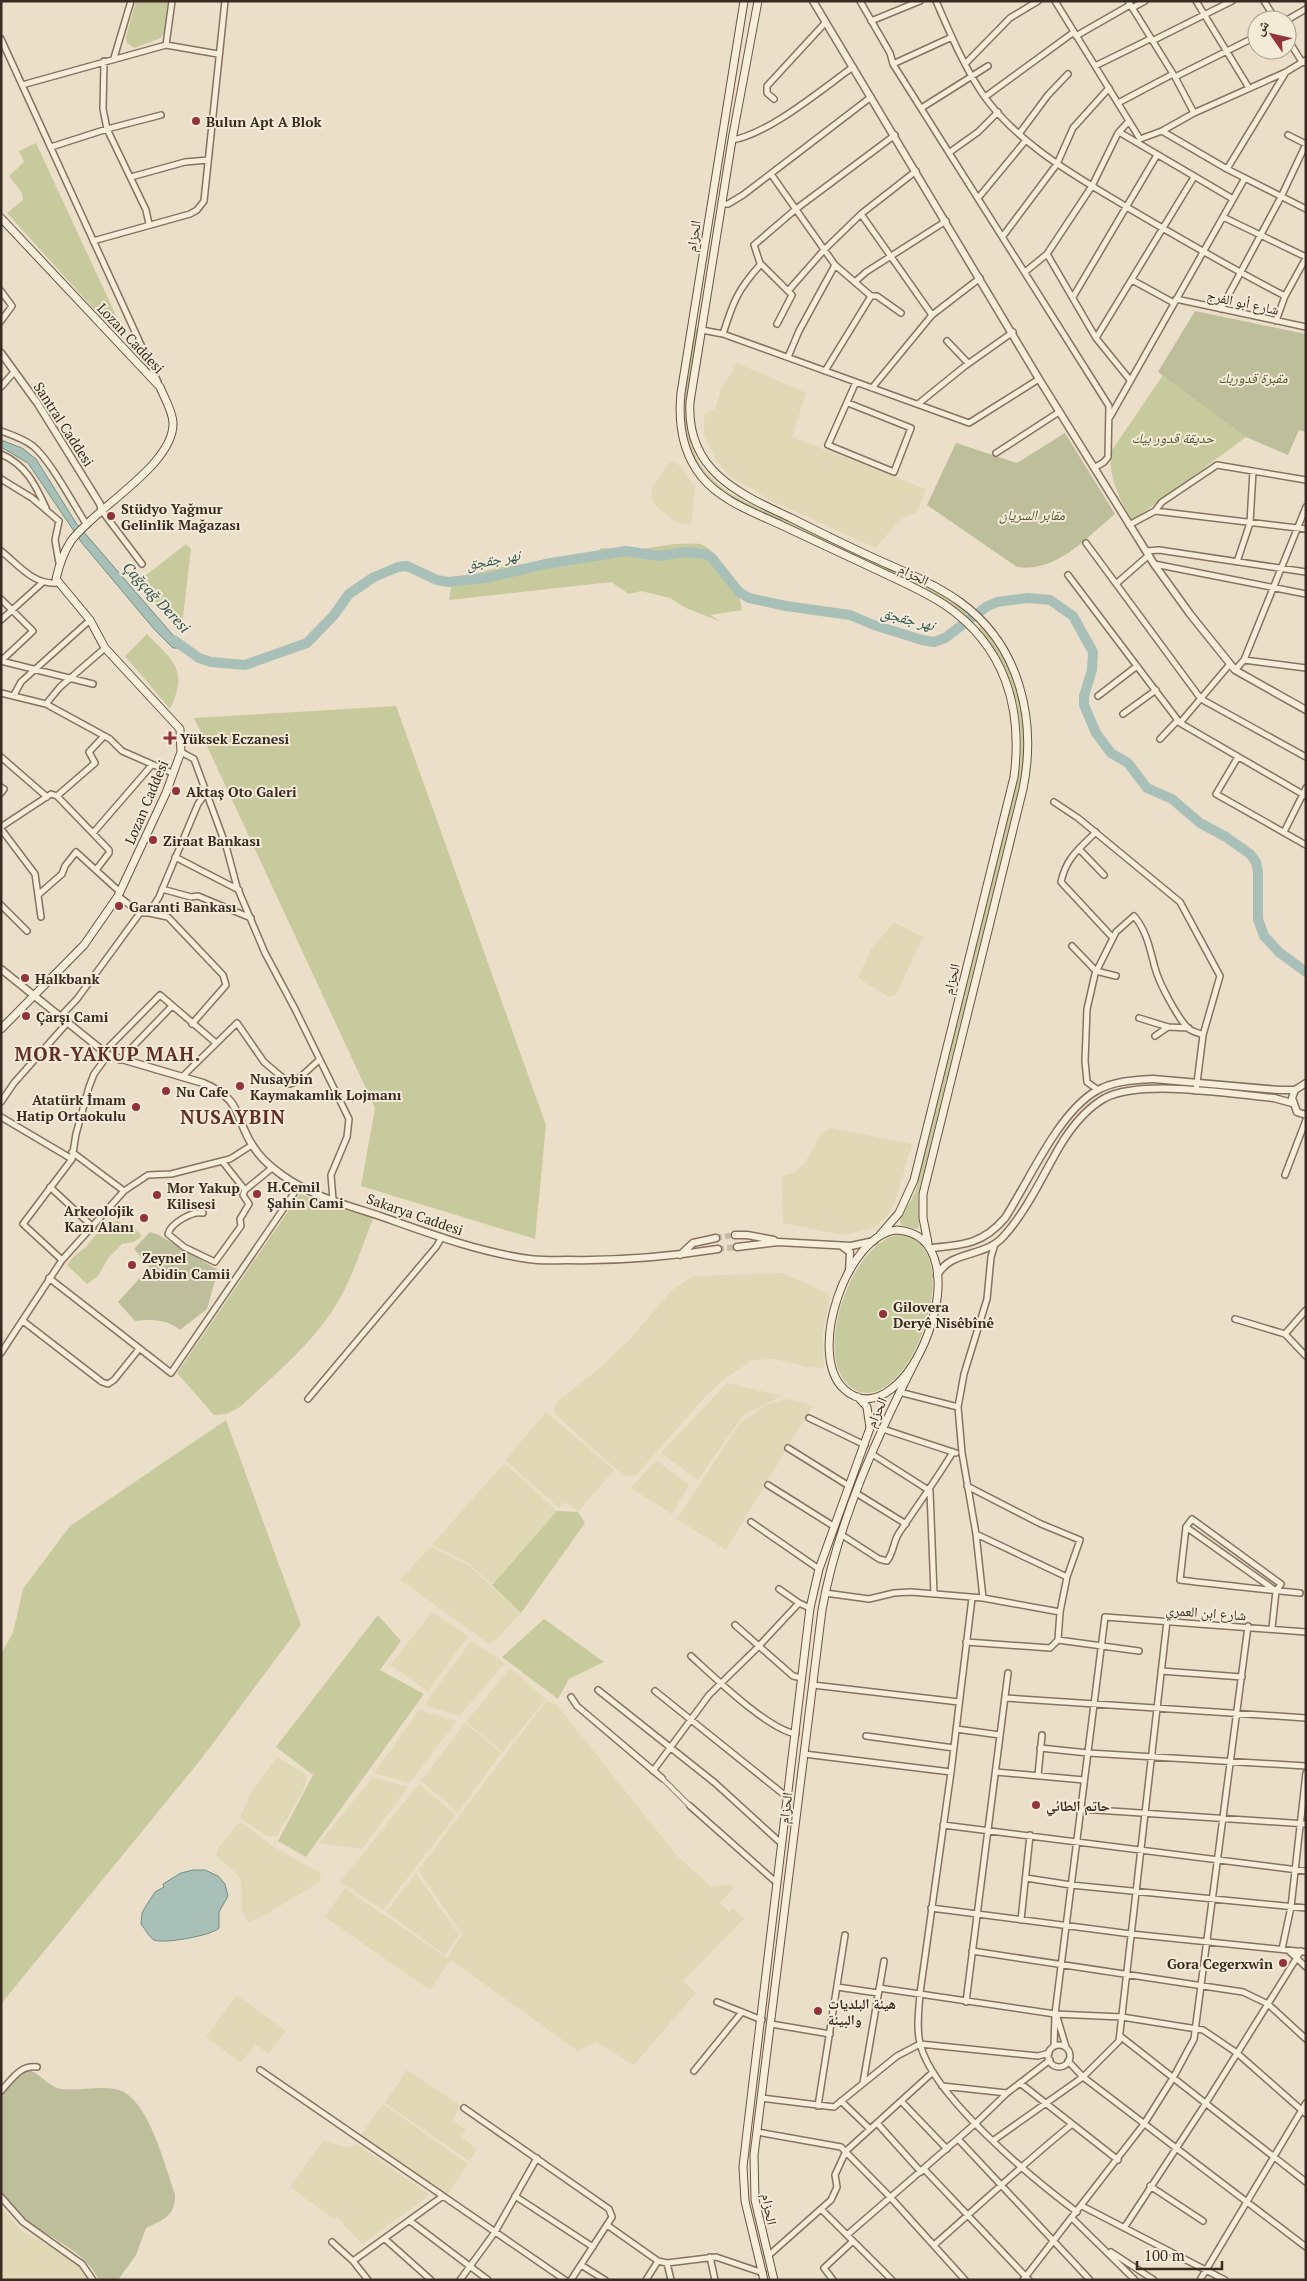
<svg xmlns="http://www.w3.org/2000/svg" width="1307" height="2281" font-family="'PT Serif','Noto Naskh Arabic',serif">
<rect width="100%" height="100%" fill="#ecdfc9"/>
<path fill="#e1d8b6" d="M737 363 806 393 792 437 926 489 917 512 904 517 895 525 876 548 768 499 730 476 717 462 704 436V422L705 413 715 409 721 389Z
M670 462 676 463 680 466 695 487 691 525 680 523 670 518 655 505 652 499V488Z
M894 922 923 937 897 993 894 996 889 997 858 978 871 949Z
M830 1128 912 1144 896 1199 888 1216 873 1228 843 1235 783 1223 782 1176 794 1173 804 1164 820 1136Z
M783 1273 826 1293 830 1298 822 1337 824 1368 806 1367 774 1359 752 1360 723 1380 705 1397 636 1475 627 1476 617 1470 554 1413V1407L558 1401 596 1371 630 1339 671 1291 693 1276Z
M727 1383 782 1396 743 1415 698 1480 661 1453Z
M786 1399 806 1403 812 1407 726 1550 677 1519 740 1423 768 1404Z
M546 1412 614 1470 578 1512 565 1502 559 1508 505 1460Z
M656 1460 689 1485 672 1514 631 1488Z
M504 1463 557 1511 492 1584 468 1563 432 1545Z
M430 1547 467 1564 521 1613 494 1642 488 1643 400 1580Z
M432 1612 468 1636 428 1691 390 1665Z
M471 1641 505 1663 459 1716 424 1705Z
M510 1668 546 1699 503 1752 466 1722Z
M546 1701 556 1704 678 1857 712 1887 729 1884 734 1888 720 1903 729 1912 733 1908 744 1919 683 1981 696 1993 634 2065 596 2042 578 2051 451 1960 430 1990 325 1917 345 1888 447 1958 462 1934 418 1870Z
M419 1710 457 1721 410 1783 374 1773Z
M465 1723 501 1753 458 1813 421 1781Z
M277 1757 307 1775 304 1789 277 1836 268 1837 240 1818 250 1794Z
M373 1777 408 1787 362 1849 319 1843Z
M419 1784 456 1815 383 1910 340 1882Z
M238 1823 244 1824 271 1845 320 1873 321 1881 265 1915 248 1922 242 1911 241 1880 233 1870 216 1856 218 1848Z
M416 1873 459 1935 445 1955 386 1912Z
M237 1995 286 2031 269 2054 255 2044 241 2063 206 2037Z
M407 2070 461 2106 453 2120 466 2130 461 2137 477 2149 469 2161 385 2103Z
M383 2104 468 2164 446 2196 360 2136Z
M323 2141 350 2148 357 2144 430 2195 362 2244 336 2216 334 2219 290 2187Z
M1 2207 23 2232 66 2254 86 2269 90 2280H1Z"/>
<path fill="#c7ca9d" d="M136 1H168L164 33 161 38 134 48 127 43 126 37Z
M36 143 119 322 115 328H111L7 213 23 200 22 193 9 176 24 162 19 151Z
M696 328 698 330C687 395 667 461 740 499L939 593 965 611 975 622 937 596 733 498C681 465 680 421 689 366 691 355 691 338 696 328Z
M1163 375 1246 437 1132 521C1120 499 1106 474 1112 450Z
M186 544 191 549 182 626 175 624 136 583Z
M675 544C683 544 692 543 700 544 715 547 732 579 743 591L740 599 742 610 711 615 719 621 686 608 670 598 641 591 629 594 611 582 449 600 452 580 500 567 601 553 600 548 642 549Z
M980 626C989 634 997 647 1003 658 1026 699 1029 744 1018 790L918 1195 919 1227 917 1229 901 1225 900 1220 915 1193 1020 768C1026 714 1012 670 978 629Z
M147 634C173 661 189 669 170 709L125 656Z
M396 706 546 1125 535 1239 361 1186 375 1108 194 718Z
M300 1194 373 1218C361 1250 350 1285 331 1313 307 1348 271 1378 240 1407L226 1414 214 1415 177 1373Z
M117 1221 140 1233 141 1237 134 1242 122 1244 109 1257 98 1276 87 1284 67 1265 73 1257 86 1247 103 1226Z
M898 1235C975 1240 907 1425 852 1388 810 1360 851 1242 898 1235Z
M226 1420 301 1625 202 1758 1 2004V1654L13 1633 23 1589 70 1526Z
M557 1511 578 1512 585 1523 521 1613 492 1585Z
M378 1615 401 1641 380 1670 424 1694 306 1857 278 1841 313 1775 276 1747Z
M544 1619 604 1662 569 1679 558 1699 502 1657Z"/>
<path fill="#bdbf9b" d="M1195 311 1306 334V432L1299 430 1288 455 1246 437 1158 372Z
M1065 433 1115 514C1087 537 1057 573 1017 567L927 505 956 443 1017 463Z
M150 1232 159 1235 218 1270 207 1309 180 1330C167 1319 151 1319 135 1321L118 1302 150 1267 134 1249Z
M25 2070C37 2069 48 2087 61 2089 79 2091 97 2086 115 2089 148 2094 165 2167 175 2194 176 2216 163 2220 146 2228L136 2255 118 2280H99C85 2251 51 2239 28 2221 18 2213 10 2201 1 2192V2095Z"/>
<path fill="#a9c0b8" stroke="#708f85" d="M1 440 22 448 36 459 76 523 184 648H173L154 629 82 543 28 463 1 447Z
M193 1870H205L218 1876 225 1884 228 1896 219 1912V1928C211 1936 163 1944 154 1940 149 1937 145 1929 141 1924L142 1913 146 1906 155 1892 164 1887 163 1884 181 1873Z"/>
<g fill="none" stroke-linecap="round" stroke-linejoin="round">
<path stroke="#a9c0b8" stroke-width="10" d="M174 640 199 658 211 662 245 665 307 643 334 615 349 594 374 577 398 567 407 566 437 580 448 582 486 578 545 564 626 551 659 556 686 552 705 554 712 558 739 592 749 598 786 606 850 615 874 625 922 640 934 642 945 638 986 607 997 602 1028 598 1050 600 1073 616 1093 652 1092 670 1084 696V705L1096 733 1111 753 1128 763 1147 788 1172 799 1200 823 1226 837 1250 854 1256 862 1258 872V919L1264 936 1280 953 1306 972"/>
<path stroke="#c8bba7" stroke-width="6" stroke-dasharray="6 3" stroke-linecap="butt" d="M716 1238 735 1235
M718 1249 737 1247"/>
<defs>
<path id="pedestrian" d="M662 1778 690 1806"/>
<path id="minor" d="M860 1 890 53 893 64 1109 406 1108 457 1104 462 1094 468
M936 1C950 33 964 67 984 96 1021 147 1078 177 1130 209 1181 239 1232 269 1285 296
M1055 1 1140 139 1162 131 1194 113 1286 72 1306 60
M1128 1 1175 77 1194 113
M1196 1 1249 88
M1264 1 1276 20
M1132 8 1145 1
M1287 20 1306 9
M871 21 920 1
M1076 36 1130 5
M1287 38 1302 62 1305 63
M1 39 158 382
M1152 41 1232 1
M166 45 172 1
M114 58 131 1
M104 61 103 109 107 129 146 210 149 224
M893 64 952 37
M965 64 1010 18 1038 1
M1095 66 1150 39
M1175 77 1257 36
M22 85 166 45 218 54
M985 97 1074 32
M774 99 767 93V86L825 23
M1118 103 1173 74
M923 107 988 66
M1162 131 1227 169 1306 209
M1119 132 1233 199
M1019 134 1048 95 1068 74
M895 135 796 209 754 245 760 263 788 291 824 250 861 214 916 171
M1288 135 1306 144
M732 140C769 134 822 89 853 67
M51 147 107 129 161 115
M950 152 978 132 998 112
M1227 169 1286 72
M771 174 835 265
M131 177 185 162 208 160
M979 197 1026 140
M722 204H728L743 195 871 97
M861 214 932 315
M1223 217 1306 257
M1003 236 1057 164 1073 128 1109 88
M93 241 190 214 197 210 204 201 225 1
M1047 254 1096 338 1130 380
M1025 272 1047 254 1092 186 1118 133 1129 121
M1132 280 1174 303
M856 281 866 272 946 221
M1 291 12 306 1 321
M871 296H877L901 313
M1073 297 1157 155
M1176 299 1306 327
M1221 309 1281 197 1306 144
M1276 321 1285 296 1306 258
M777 324 792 295 788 291
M702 330 723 334 969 423 1039 379
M723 334C733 302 738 289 761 264
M1096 338 1194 177
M947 341 968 363
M788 357 799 331 835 265 871 296 825 371
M1 387 14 372
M872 388 932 315 980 278
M848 403 911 428 894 472 828 445 856 382
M918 404 965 366 1013 332
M1110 417 1245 178
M1 431C12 435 24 439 33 446 51 461 73 504 87 525
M996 453 1059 412
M1 454C26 465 35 484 46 508
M1 479 32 498 59 521 55 540 59 563
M102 511 142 564
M1155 511 1162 502 1217 465 1306 480
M1129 525 1155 511 1306 529
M1086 543 1201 699 1306 757
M1 551C20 566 33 585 58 583
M1146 551 1159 550 1306 572
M1237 562 1250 523 1253 471
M1154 564 1306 594
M1068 575 1180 723 1306 796
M1117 583 1149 555
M1 599 33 631 1 661
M1 620 42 583
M1244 660 1306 668
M1 661 93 684
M1235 670 1244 660 1306 507
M1 693 46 704 110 739 122 751 172 773
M14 695 21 682 90 620
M1098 696 1137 666
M46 704 60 687 105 648
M1123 714 1156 690
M1180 723 1230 664
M1160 739 1178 720
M181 752 194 759 226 846 237 887 265 953 295 1009 349 1119 347 1137 331 1175 333 1200
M1 757 47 797
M1238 757 1216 794 1306 845
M1 787 4 789 1 793
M57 796 109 850V853L96 870
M1054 802 1078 818 1180 902 1220 976 1203 1035 1196 1091
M1 827 51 794 57 796 95 763 89 752 104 736
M1 829 35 874 41 917
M1096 832C1079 849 1066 858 1061 882L1113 938
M1284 832 1306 788
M93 833 151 766
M1079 849 1104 875
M175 857 239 890
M162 889 191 897 198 896 251 918
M38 895 62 874 65 866 76 852 120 892
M118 896 140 913
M1 905 27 931
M149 913 168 917 223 975 226 985 192 1024
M1072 946 1096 971 1116 976
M60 1017 77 999 140 913H149L159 897 198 804 206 793
M1139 1018 1168 1027 1189 1028
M1155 1036 1168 1027
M104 1052 160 995 216 1043
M120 1060 172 1006
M182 1077 237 1023 264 1062 290 1084 295 1082 319 1060
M1098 1090 1087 1082 1085 1061 1087 1009 1095 974 1116 932 1134 916C1147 931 1150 950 1155 968 1159 983 1178 1019 1189 1029 1193 1032 1199 1033 1203 1035
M1 1102 14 1083 67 1023
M1 1117 72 1159
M72 1152 124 1191
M222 1161 245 1190 272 1168
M1285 1175 1306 1120
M50 1187 93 1227
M203 1213C192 1211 171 1223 168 1234L184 1247 215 1262 241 1226 240 1219 249 1204 243 1195 245 1190
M62 1260 23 1224 72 1159 76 1134 89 1087 94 1074 108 1055
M49 1278 171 1373 299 1186
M1235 1319 1285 1334 1306 1310
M23 1321 102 1382 108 1384 114 1380 139 1349
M1285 1334 1306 1356
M1 1353 62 1260 124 1191 148 1175 171 1174 230 1159 252 1145
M899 1392 958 1407
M308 1399 436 1247 442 1237
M809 1418 865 1445
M883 1429 956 1453
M788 1448 849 1486
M872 1454 930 1491 934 1594
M768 1485 835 1527
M967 1486 1041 1524 1080 1540 1067 1577 1060 1612
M856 1493 906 1524
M751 1522 819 1569
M1186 1527 1276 1591
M976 1534 1067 1577
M842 1535 879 1559 887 1561C894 1552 893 1542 899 1533 917 1506 936 1480 953 1452
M779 1589 799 1603 810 1608
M825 1593 869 1599 894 1593 911 1592 983 1598 1060 1612 1058 1640 1139 1651
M972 1598 951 1772 920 1993C919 2010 916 2027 920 2043 931 2095 1034 2180 1077 2212
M983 1598 976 1534 962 1453 958 1407 964 1374 987 1299 991 1257 995 1244
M735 1625 793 1676 802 1678
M1272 1628 1276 1591 1281 1584 1192 1519 1186 1527 1180 1580C1220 1585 1260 1589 1300 1593
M966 1642 1050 1648 1058 1640
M691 1656C714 1677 767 1729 796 1734
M1161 1671 1242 1677
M813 1685 959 1702
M598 1690 715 1783 782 1844
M655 1691 787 1797
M571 1697 577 1706 662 1778
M1005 1698 1306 1718
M956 1729 1000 1735
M866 1736 954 1748
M1040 1748 1088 1753 1306 1766
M804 1754 951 1772
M653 1771 709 1695 758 1647 799 1603
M996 1772 1084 1780
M1038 1775 1042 1735
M690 1806 777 1883
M1081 1809 1306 1824
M943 1825 1306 1871
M1026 1878 1071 1885 1306 1908
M931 1908 1131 1934 1306 1952
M1021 1920 1030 1835
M1282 1949 1291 1907 1306 1773
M972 1951 1243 1992 1268 2004 1306 2039
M1289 1951 1306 1967
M837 1987 878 1993
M879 1988 1055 2014 1122 2017 1203 2030 1237 2053 1306 2114
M717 2002 762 2020
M966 2002 1008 1673
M1057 2017 1066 2047
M771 2024 830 2034
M1120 2036 1306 2182
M1048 2056a11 11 0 1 1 22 0a11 11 0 1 1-22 0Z
M1054 2046 1055 2014 1105 1617 1306 1632
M1068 2061 1083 2077 1306 2247
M260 2070 565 2280
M694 2071 742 2012
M863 2083 884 1961
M1020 2083 1118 2160
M942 2086 1007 2093
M1 2091C12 2079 20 2065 37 2067
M761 2098 834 2107 897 2056 920 2044 1038 2056 1049 2053
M841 2101 870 2129
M901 2101 947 2149
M818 2106 845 1935
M464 2108 609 2209 612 2217 571 2280
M877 2123 921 2172
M757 2132 841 2147 891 2198 965 2280
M958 2139 1090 2280
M994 2140 1083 2077 1119 2041 1167 1621
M924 2169 1029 2280
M1150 2186 1203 2221
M515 2196 593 2247
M1 2197 23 2222 82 2264 93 2280
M1082 2206 1225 2280
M822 2210 892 2280
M1072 2218 1135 2280
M410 2221 488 2280
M607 2225 658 2261 667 2263 716 2257 763 2273
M1124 2228 1206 2103 1301 1951
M847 2235 976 2123 1007 2093 1050 2060
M385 2239 431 2280
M332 2242 353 2261 368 2280
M934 2245C980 2205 1024 2163 1071 2125
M1111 2252 1154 2280
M768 2256 831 2200 837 2187 835 2175 846 2151 933 2072
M710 2257 715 2280
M353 2261 443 2196
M667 2263 671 2280
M581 2265 605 2280
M460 2280 495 2232 537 2158
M646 2280 658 2261
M833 2280 824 2268 853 2241
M1023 2280 1144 2124 1173 2078 1194 2039 1248 1626
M1200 2280 1306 2103"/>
<path id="tertiary" d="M813 1 1039 379 1154 564 1190 614 1235 670 1306 710
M1 353 38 404 100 504 102 511
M1 969 108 1055 203 1083C244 1100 234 1118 253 1146 260 1158 271 1167 282 1175 311 1196 347 1205 380 1216 428 1233 478 1252 529 1259 541 1261 554 1260 567 1260 617 1261 667 1257 718 1249
M1306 1083 1295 1090 1292 1098 1297 1112 1306 1115
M735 1235H747L774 1240
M737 1247 778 1242 851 1246 874 1241
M843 1247 850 1252 849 1272
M931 1248C963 1245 983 1244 1005 1218 1029 1181 1058 1113 1096 1091 1113 1081 1134 1080 1153 1079L1279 1090H1295
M680 1255 693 1243 716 1238
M937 1276C949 1250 984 1258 1003 1237 1028 1210 1044 1172 1063 1141 1074 1124 1087 1108 1105 1098 1143 1079 1230 1094 1274 1098L1292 1103"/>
<path id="secondary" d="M744 1 681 393C678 423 682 452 701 476 721 501 753 512 781 525 813 540 845 555 877 570 900 581 924 591 945 605 1005 646 1023 708 1014 777L914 1180 899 1213 880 1235
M758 1 732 140 690 402C686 470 737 493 791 518 819 532 847 546 876 559 905 572 935 584 960 602 1020 645 1037 720 1023 789L923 1194V1218L928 1243
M1 218 160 387C164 397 173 412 173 423 174 465 96 507 71 541 63 553 59 566 56 579L90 620 105 648 180 729 181 752 166 793 118 896 84 945 1 1029
M897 1230C989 1236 906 1446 844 1389 806 1354 847 1234 897 1230Z
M764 2280 745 2201 743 2167 747 2132 810 1608 819 1569 870 1428 867 1407 858 1397
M774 2280 755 2200 754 2155 822 1610C838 1521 878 1434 919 1354"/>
</defs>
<use href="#pedestrian" stroke="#87725e" stroke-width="6"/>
<use href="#minor" stroke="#87725e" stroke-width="8"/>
<use href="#tertiary" stroke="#87725e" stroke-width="9"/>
<use href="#secondary" stroke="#695341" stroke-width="9"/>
<use href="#pedestrian" stroke="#f7eddb" stroke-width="4"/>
<use href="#minor" stroke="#f7eddb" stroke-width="5"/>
<use href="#tertiary" stroke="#f7eddb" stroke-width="6"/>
<use href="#secondary" stroke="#f7eddb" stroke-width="7"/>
</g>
<g fill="#923239" stroke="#f4ead8" stroke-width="2">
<circle cx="196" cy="121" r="5"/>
<circle cx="111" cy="516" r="5"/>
<path d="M167.5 730.5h5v5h5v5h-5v5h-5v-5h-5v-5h5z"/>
<circle cx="176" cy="791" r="5"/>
<circle cx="153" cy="840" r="5"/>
<circle cx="119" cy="906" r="5"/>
<circle cx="25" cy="978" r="5"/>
<circle cx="26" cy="1016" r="5"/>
<circle cx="240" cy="1086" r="5"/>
<circle cx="166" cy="1091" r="5"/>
<circle cx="136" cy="1107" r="5"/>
<circle cx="257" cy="1194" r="5"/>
<circle cx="157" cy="1195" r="5"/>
<circle cx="144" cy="1218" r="5"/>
<circle cx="132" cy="1265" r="5"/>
<circle cx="883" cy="1314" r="5"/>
<circle cx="1036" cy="1805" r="5"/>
<circle cx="1283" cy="1963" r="5"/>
<circle cx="818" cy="2011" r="5"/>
</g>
<g text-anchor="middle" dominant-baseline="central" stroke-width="4" stroke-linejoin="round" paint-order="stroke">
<g font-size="14" font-weight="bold" fill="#392b21" stroke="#f4ead8" text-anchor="start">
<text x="206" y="121">Bulun Apt A Blok</text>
<text x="121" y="508">Stüdyo Yağmur<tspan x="121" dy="16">Gelinlik Mağazası</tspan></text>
<text x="180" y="738">Yüksek Eczanesi</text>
<text x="186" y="791">Aktaş Oto Galeri</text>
<text x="163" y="840">Ziraat Bankası</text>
<text x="129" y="906">Garanti Bankası</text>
<text x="35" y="978">Halkbank</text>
<text x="36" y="1016">Çarşı Cami</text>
<text x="250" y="1078">Nusaybin<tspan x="250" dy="16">Kaymakamlık Lojmanı</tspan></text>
<text x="176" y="1091">Nu Cafe</text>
<text x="126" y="1099" text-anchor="end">Atatürk İmam<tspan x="126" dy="16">Hatip Ortaokulu</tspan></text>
<text x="267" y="1186">H.Cemil<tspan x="267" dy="16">Şahin Cami</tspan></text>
<text x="167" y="1187">Mor Yakup<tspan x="167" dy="16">Kilisesi</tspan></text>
<text x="134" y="1210" text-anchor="end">Arkeolojik<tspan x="134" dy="16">Kazı Alanı</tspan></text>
<text x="142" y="1257">Zeynel<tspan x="142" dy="16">Abidin Camii</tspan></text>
<text x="893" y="1306">Gilovera<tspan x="893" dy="16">Deryê Nisêbînê</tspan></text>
<text x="1046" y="1805">حاتم الطائي</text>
<text x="1273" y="1963" text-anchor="end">Gora Cegerxwîn</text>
<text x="828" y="2003">هيئة البلديات<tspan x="828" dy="16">والبيئة</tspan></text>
</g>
<g font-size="14" fill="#392b21" stroke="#f4ead8">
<text transform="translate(693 236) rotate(-81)">الحزام</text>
<text transform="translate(1243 302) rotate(12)">شارع أبو الفرج</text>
<text transform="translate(131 338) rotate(47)">Lozan Caddesi</text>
<text transform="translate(64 424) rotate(57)">Santral Caddesi</text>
<text transform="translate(914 574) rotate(26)">الحزام</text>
<text transform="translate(146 802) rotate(-67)">Lozan Caddesi</text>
<text transform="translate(951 979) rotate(-76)">الحزام</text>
<text transform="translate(415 1214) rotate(19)">Sakarya Caddesi</text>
<text transform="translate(876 1412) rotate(-66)">الحزام</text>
<text transform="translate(1206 1612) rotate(4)">شارع ابن العمري</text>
<text transform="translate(785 1808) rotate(-83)">الحزام</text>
<text transform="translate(770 2209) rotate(80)">الحزام</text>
</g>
<g font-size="14" font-style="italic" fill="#4b5429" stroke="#f4ead8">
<text x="1253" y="377">مقبرة قدوربك</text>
<text x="1173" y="437">حديقة قدور بيك</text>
<text x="1032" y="514">مقابر السريان</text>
</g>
<g font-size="15" font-style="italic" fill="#315752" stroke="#f4ead8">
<text transform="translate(493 559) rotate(-11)">نهر جقجق</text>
<text transform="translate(157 597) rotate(47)">Çağçağ Deresi</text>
<text transform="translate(908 618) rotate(14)">نهر جقجق</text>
</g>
<g font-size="19" font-weight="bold" letter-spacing="1" fill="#622d23" stroke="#f4ead8">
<text x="108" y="1053">MOR-YAKUP MAH.</text>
<text x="233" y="1116">NUSAYBIN</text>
</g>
</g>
<rect width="1307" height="2281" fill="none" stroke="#392b21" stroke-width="5"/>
<g transform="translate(1272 35) rotate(304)"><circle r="24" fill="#f4ead8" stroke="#a99e8f"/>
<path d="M0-4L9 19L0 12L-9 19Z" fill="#923239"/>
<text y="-8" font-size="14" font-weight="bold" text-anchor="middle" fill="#392b21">ش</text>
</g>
<path d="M1137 2261v8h85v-8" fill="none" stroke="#392b21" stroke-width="2.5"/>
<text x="1144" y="2261" font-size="15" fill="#392b21" stroke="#f4ead8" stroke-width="4" paint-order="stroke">100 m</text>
</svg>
